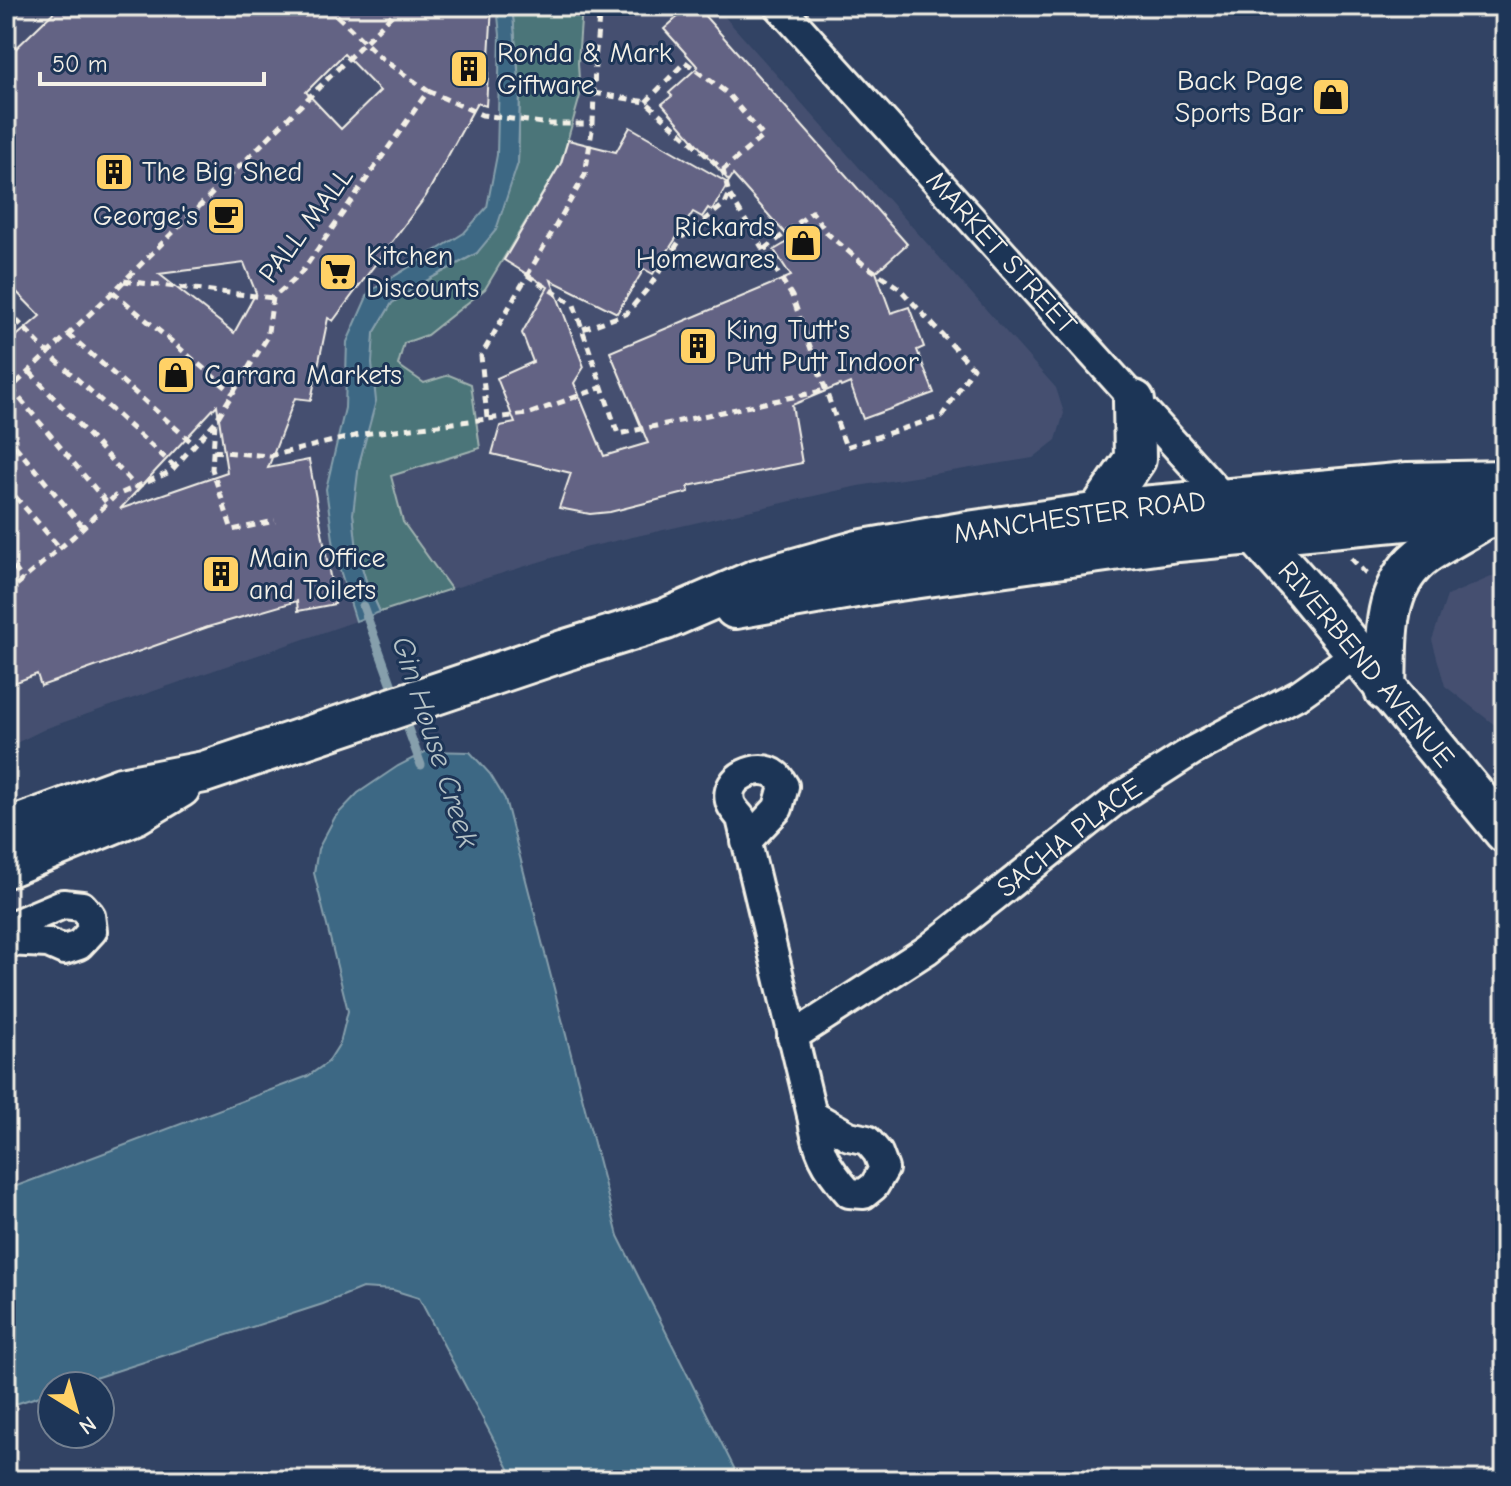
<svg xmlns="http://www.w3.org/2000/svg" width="1511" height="1486" font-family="'Comic Neue',sans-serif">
<rect width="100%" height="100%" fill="#324364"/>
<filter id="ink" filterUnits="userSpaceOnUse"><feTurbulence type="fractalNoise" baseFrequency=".0125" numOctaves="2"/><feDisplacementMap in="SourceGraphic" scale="16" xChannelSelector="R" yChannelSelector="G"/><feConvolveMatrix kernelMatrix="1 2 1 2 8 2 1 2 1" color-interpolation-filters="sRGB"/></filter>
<g filter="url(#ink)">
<path fill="#455070" d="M6 6H497L500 35 497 155 487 207 464 233 369 292 347 342 345 408 326 489 335 554 356 621 47 728 6 748Z
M582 6H715L1056 388 1064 413 1056 440 1033 458 858 486 584 548 451 589 403 522 391 476 480 448 449 375 424 383 398 365 404 342 427 335 485 289 561 163 580 96 578 63Z
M1505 571V733L1445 686 1432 640 1447 596Z"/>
<path fill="#4b7479" stroke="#a0b2b0" stroke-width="2" d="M512 6H582L578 63 580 96 561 163 485 289 427 335 404 343 398 365 424 383 449 375 471 384 480 448 391 476 403 522 451 589 380 612 366 581 356 550 353 514 354 490 363 446 374 333 392 303 422 283 477 253 518 163 520 91Z"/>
<path fill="#3d6884" stroke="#869fac" stroke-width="2" d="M497 6H512L520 91 518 163 496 230 477 253 422 283 392 303 374 333 372 363 376 401 359 464 353 514 357 550 366 581 380 612 356 621 335 554 326 489 345 408 347 342 369 292 464 233 487 207 497 155 500 35Z
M427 751 470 752 490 774 505 799 618 1236 740 1480H515L419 1298 393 1290 362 1288 323 1304 70 1386H52V1392L6 1407V1190L308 1076 328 1062 340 1043 348 1011 314 873 318 849 335 817 358 793 398 766Z"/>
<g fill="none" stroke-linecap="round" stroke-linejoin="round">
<path stroke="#869fac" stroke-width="9" d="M363 606 396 697
M403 715 421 765"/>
</g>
<path fill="#646384" stroke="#f4f1e8" stroke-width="2" fill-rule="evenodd" d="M60 6H492L486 106 477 103 426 196 333 321 328 318 311 400 295 398 268 468 309 460 335 604 298 611 297 601 208 627 41 686 37 674 6 686V345L40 316 6 281V58ZM344 54 380 91 341 129 306 92ZM244 263 256 293 234 333 159 274ZM217 405 227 472 120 509Z
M690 6H696L907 244 876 272 891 313 909 307 924 347 917 350 934 393 863 419 850 383 841 387 840 385 792 405 802 463 688 486 689 492 610 512 590 514 559 508 571 473 492 454 500 426 515 423 497 378 533 362 522 333 548 287 504 260 561 163 568 140 616 152 630 127 728 183 712 211 708 208 702 217 693 212 653 274 644 269 617 313 551 280 584 367 574 383 604 456 648 443 610 352 791 276 774 250 791 240 733 175 729 181 662 104 672 96 669 93 698 67 664 29Z"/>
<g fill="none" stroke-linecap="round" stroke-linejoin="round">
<defs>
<g id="street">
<path id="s1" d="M779 6 1224 499"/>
<path d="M746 842 778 808 784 786C781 782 780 778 776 775 759 761 724 778 730 801 731 807 737 813 741 818L812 1115"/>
<path d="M6 928 63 904 82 906 90 915 92 931 79 945 64 950 48 943 6 941"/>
<path id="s2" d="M792 1037 927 950 1117 799 1192 751 1301 693 1356 654"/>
<path d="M812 1115 849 1136 867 1140 878 1153 884 1169 874 1186 864 1194 849 1193C825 1166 817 1149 812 1115Z"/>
</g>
<g id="secondary">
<path d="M1098 513 1135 459 1134 401"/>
<path id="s3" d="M1240 517 1306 591 1505 832"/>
<path d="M735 608 884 582 1178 541 1416 519 1505 517"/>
<path d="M1385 690C1387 640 1380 585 1426 553 1445 541 1466 530 1485 518"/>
<path id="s4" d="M6 830 121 788 204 772 566 650 666 619 756 580 858 551 968 532 1142 507 1408 483 1505 481"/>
<path d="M6 867 135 814 180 787"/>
</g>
</defs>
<use href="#street" stroke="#f4f1e8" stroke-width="34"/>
<use href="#secondary" stroke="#f4f1e8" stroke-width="46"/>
<path stroke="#f4f1e8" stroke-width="5" stroke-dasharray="8 6" stroke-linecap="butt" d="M327 6 382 59 428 91
M594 93 646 102 723 170 729 194 792 296 846 447 942 416 973 368 899 288 862 263 828 234 812 212 764 250
M646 102 685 62 727 93 763 136 723 170
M527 275 574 305 618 434 826 390
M124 281 273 298
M113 292 234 394
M6 309 48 353 174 466
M583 329 626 314 650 286 682 237 725 204 729 195
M6 331 17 321
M68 334 195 445
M30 372 136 487
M11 388 107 503
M6 393 113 292 401 6
M487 418 481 356 585 175 593 124 595 61 600 6
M215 423 212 469 232 530 275 521
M6 435 83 527
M213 451 270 456 363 434 528 414 603 387
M6 486 60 548
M6 556 23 580
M1351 558 1366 574
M6 594 74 536 115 496 170 472 215 422 267 338 273 298 301 273 428 91 482 115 550 124H593"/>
<use href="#street" stroke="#1d3557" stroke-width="28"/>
<use href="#secondary" stroke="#1d3557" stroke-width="40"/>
</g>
</g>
<defs>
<symbol id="building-square" viewBox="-11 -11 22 22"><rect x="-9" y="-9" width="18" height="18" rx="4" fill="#ffd166" stroke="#1d3557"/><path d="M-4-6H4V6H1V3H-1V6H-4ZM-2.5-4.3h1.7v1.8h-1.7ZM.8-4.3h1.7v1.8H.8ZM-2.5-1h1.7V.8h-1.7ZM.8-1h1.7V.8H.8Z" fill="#111"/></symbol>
<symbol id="shop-square" viewBox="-11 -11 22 22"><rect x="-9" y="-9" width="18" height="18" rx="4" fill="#ffd166" stroke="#1d3557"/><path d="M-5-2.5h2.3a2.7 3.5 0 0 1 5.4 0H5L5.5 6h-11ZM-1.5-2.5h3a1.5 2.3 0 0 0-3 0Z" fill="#111"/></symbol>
<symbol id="cafe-square" viewBox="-11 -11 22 22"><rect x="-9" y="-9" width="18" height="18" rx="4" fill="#ffd166" stroke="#1d3557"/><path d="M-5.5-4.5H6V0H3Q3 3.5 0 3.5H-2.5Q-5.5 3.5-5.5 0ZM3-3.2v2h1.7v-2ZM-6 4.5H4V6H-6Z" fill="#111"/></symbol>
<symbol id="supermarket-square" viewBox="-11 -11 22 22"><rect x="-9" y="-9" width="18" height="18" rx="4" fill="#ffd166" stroke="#1d3557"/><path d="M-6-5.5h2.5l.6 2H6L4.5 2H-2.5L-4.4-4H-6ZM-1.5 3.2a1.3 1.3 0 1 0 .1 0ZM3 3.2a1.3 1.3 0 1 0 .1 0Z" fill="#111"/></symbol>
</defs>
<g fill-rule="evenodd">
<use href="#building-square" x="447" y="47" width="44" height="44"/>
<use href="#shop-square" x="1309" y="75" width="44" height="44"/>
<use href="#building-square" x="92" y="150" width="44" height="44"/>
<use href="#cafe-square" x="204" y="194" width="44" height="44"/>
<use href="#shop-square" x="781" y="221" width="44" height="44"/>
<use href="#supermarket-square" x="316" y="250" width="44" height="44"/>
<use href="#building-square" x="676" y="324" width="44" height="44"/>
<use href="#shop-square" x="154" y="353" width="44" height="44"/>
<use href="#building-square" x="199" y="552" width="44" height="44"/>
</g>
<g text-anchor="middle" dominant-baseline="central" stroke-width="6" stroke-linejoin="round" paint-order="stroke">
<g font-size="28" fill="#f4f1e8" stroke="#1d3557" text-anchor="start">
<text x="497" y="53">Ronda &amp; Mark<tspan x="497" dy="32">Giftware</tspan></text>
<text x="1303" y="81" text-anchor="end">Back Page<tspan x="1303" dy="32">Sports Bar</tspan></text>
<text x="142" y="172">The Big Shed</text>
<text x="198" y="216" text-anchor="end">George's</text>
<text x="775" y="227" text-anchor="end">Rickards<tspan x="775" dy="32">Homewares</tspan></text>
<text x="366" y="256">Kitchen<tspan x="366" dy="32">Discounts</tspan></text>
<text x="726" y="330">King Tutt's<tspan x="726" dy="32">Putt Putt Indoor</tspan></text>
<text x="204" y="375">Carrara Markets</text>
<text x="249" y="558">Main Office<tspan x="249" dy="32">and Toilets</tspan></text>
</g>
<g font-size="28" fill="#f4f1e8" stroke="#1d3557">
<text transform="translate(306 225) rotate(-53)">PALL MALL</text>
<text stroke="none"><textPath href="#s1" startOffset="332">MARKET STREET</textPath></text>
<text stroke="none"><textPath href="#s4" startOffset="1122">MANCHESTER ROAD</textPath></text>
<text stroke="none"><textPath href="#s3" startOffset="194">RIVERBEND AVENUE</textPath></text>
<text stroke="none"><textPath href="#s2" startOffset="342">SACHA PLACE</textPath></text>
</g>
<g font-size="30" font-style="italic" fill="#b4c1c5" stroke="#1d3557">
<text transform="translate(435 742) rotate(72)">Gin House Creek</text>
</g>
</g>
<rect width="1511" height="1486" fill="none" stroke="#1d3557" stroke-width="32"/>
<rect x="16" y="16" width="1479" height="1454" fill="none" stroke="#f4f1e8" stroke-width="3" filter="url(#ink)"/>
<g transform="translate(76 1410) rotate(143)"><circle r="38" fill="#1d3557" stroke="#738091" stroke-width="2"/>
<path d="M0-6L14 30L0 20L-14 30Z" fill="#ffd166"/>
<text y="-12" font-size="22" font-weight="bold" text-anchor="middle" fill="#f4f1e8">N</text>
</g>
<path d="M40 72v12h224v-12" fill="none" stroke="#f4f1e8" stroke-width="4"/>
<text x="52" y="72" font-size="24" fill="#f4f1e8" stroke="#1d3557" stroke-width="6" paint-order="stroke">50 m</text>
</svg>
